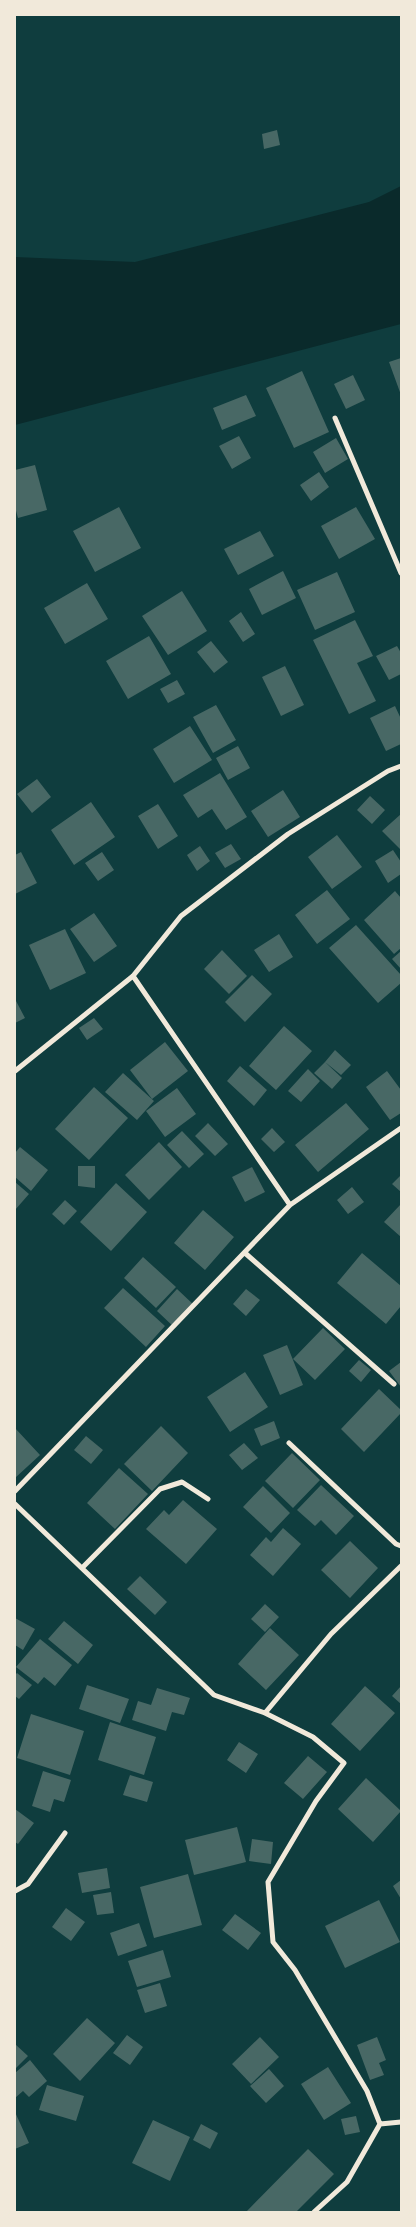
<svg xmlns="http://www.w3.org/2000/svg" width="416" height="2227" font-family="Literata,serif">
<rect width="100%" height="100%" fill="#0f3d3e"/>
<path fill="#0a2a2b" d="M401 186V324L15 425V257L135 262 369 202Z"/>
<path fill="#486865" d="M277 130 280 145 264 149 262 134Z
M401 358V395L389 362Z
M302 371 329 432 294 448 266 388Z
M353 375 365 400 346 409 334 384Z
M246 395 256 416 222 430 213 408Z
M239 436 251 458 232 469 219 446Z
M336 438 348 459 325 473 313 452Z
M35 465 47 510 18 518 15 507V470Z
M319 472 329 487 311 501 300 485Z
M119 507 141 548 95 572 73 531Z
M356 507 375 539 339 559 321 526Z
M260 531 274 556 238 575 224 549Z
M283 571 296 598 262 615 249 589Z
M337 572 355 612 315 630 297 590Z
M87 583 108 619 65 644 44 608Z
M182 591 207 631 168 655 142 616Z
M241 612 255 634 243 642 229 621Z
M355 620 373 656 357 663 376 701 349 714 313 640Z
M149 636 171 674 128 699 106 661Z
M211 641 228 662 214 673 197 652Z
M397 646 401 653V674L389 680 376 656Z
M285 666 304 705 281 716 262 677Z
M177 680 185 694 168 703 160 689Z
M216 705 236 740 213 753 193 717Z
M395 706 401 719V744L386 751 370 718Z
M190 726 212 760 174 783 153 749Z
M238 746 250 768 228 780 216 758Z
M220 773 247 817 226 830 212 809 198 818 183 795Z
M37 779 51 797 32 813 17 794Z
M283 790 300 817 268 837 251 811Z
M370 796 385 810 372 824 357 810Z
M91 802 115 837 74 865 51 830Z
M158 804 178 836 158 849 138 816Z
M401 814V850L382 831Z
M337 835 362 867 332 889 308 857Z
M231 844 241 859 225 868 215 853Z
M200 846 210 861 197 871 187 855Z
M393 850 401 862V874L388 883 375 861Z
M21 852 37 883 15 894V855Z
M102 852 114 870 98 881 85 863Z
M327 890 350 919 317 944 295 915Z
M395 891 401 898V948L394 954 364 920Z
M94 913 117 946 94 962 70 929Z
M356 925 401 975V983L378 1003 329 948Z
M65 929 86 973 50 990 29 945Z
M279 934 293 957 269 972 254 950Z
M222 950 247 976 229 994 204 969Z
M401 951V969L392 959Z
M252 975 272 994 245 1022 225 1002Z
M15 999 25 1018 15 1023Z
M94 1018 103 1029 87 1040 79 1028Z
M284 1026 312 1051 276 1090 249 1066Z
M165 1042 188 1071 152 1099 130 1070Z
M335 1050 351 1065 341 1075 325 1062Z
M325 1062 342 1078 332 1089 314 1073Z
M240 1066 267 1090 254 1106 227 1081Z
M308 1069 320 1081 301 1102 288 1091Z
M387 1071 401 1090V1113L390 1120 366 1087Z
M123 1073 154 1101 137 1120 105 1092Z
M94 1087 128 1118 89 1160 55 1129Z
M177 1088 196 1114 165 1137 146 1111Z
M346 1103 369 1129 318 1172 295 1145Z
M208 1123 228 1144 215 1156 195 1136Z
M272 1128 285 1142 274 1152 261 1139Z
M182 1131 204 1154 189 1168 167 1145Z
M159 1142 182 1167 149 1200 125 1175Z
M20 1147 48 1170 31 1191 15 1177V1153Z
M78 1166H95V1188L78 1186Z
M252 1167 265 1192 245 1202 232 1177Z
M401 1175V1192L392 1184Z
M15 1182 29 1194 15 1210Z
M116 1183 147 1212 111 1251 80 1222Z
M352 1187 364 1202 348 1214 337 1200Z
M65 1200 77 1211 64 1225 52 1214Z
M401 1204V1237L384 1222Z
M203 1210 234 1237 205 1270 174 1243Z
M362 1253 401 1286V1306L386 1324 337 1283Z
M143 1257 176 1287 156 1308 124 1278Z
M123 1288 165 1326 146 1347 104 1308Z
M177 1289 195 1306 175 1328 157 1311Z
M246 1289 260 1300 246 1316 233 1304Z
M323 1328 345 1349 315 1380 293 1359Z
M287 1345 303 1385 280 1395 263 1355Z
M359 1360 371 1370 361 1382 349 1371Z
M401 1362V1387L389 1371Z
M245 1372 268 1407 230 1432 207 1397Z
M379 1389 401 1410V1413L364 1452 341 1429Z
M274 1421 280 1438 261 1446 254 1429Z
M161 1426 188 1453 152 1491 124 1464Z
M15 1428 40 1455 15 1478Z
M86 1436 103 1450 91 1464 74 1450Z
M244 1443 258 1458 242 1470 229 1455Z
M292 1453 320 1480 293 1508 265 1481Z
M119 1468 148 1494 115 1529 87 1503Z
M321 1485 354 1516 336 1535 321 1520 315 1526 297 1510Z
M263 1486 290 1513 271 1533 243 1507Z
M183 1500 217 1529 186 1564 146 1529 164 1510 169 1515Z
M283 1528 301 1544 273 1576 250 1555 266 1537 271 1542Z
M350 1541 378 1568 350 1598 321 1570Z
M140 1576 167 1602 155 1615 127 1589Z
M265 1604 279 1617 265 1632 251 1619Z
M15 1618 35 1629 23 1650 15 1645Z
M64 1621 93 1645 78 1664 48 1639Z
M270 1628 299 1655 266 1690 238 1664Z
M40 1639 72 1665 55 1686 44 1677 38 1684 16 1667Z
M17 1673 32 1685 19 1699 15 1696V1675Z
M87 1685 129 1699 120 1723 79 1709Z
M365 1686 395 1713 360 1751 331 1724Z
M401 1686V1704L392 1696Z
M157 1688 190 1698 184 1715 172 1712 166 1731 132 1720 138 1701 151 1705Z
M31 1714 84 1731 70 1775 17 1758Z
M110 1722 156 1737 144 1775 98 1760Z
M239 1742 258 1754 246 1773 227 1760Z
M308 1756 327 1772 303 1799 284 1783Z
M43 1771 71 1780 64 1802 54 1799 50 1812 32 1806Z
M130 1775 153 1782 147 1802 123 1795Z
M366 1778 401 1811 373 1842 338 1809Z
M15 1809 34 1823 18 1844 15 1842Z
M237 1827 246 1862 194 1875 185 1840Z
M252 1839 273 1842 271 1864 249 1861Z
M107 1868 110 1888 82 1893 78 1873Z
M188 1874 202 1925 154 1938 140 1887Z
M401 1880V1899L393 1886Z
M111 1892 114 1913 97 1915 93 1895Z
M379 1900 400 1942 345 1968 325 1926Z
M66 1908 85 1922 71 1941 52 1927Z
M235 1914 261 1933 248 1950 222 1930Z
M139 1923 147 1946 118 1956 110 1933Z
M163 1950 171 1977 137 1987 128 1961Z
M160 1983 167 2006 145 2013 137 1990Z
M87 2018 115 2043 80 2081 53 2054Z
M127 2035 143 2047 130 2065 113 2053Z
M260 2037 279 2057 251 2084 232 2064Z
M377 2037 386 2060 379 2063 384 2075 370 2080 357 2045Z
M15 2044 28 2056 15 2069Z
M30 2060 47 2081 29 2097 23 2091 15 2098V2073Z
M328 2067 351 2103 324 2120 301 2084Z
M269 2069 284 2086 266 2103 250 2086Z
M47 2085 84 2096 76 2121 39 2110Z
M15 2112 29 2143 15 2149Z
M356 2116 360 2132 345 2135 341 2119Z
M153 2120 190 2137 170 2181 132 2163Z
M201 2124 218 2133 210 2149 193 2140Z
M308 2149 334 2174 296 2212H246Z"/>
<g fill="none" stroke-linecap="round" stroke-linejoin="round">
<path stroke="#f1e9da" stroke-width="5" d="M335 418 401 573
M133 976 290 1205
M15 1071 133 976 181 916 288 834 388 771 401 766
M245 1253 394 1384
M289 1443 396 1544 401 1546
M15 1491 290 1205 401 1128
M15 1504 214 1695 265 1713 313 1737 344 1763 316 1801 268 1882 273 1942 295 1970 367 2091 380 2124 347 2182 314 2212
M83 1567 160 1489 182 1482 208 1499
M265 1713 331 1634 401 1566
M15 1891 28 1884 65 1833
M380 2124 401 2122"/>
</g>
<rect width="416" height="2227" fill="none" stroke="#f1e9da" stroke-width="32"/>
</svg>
